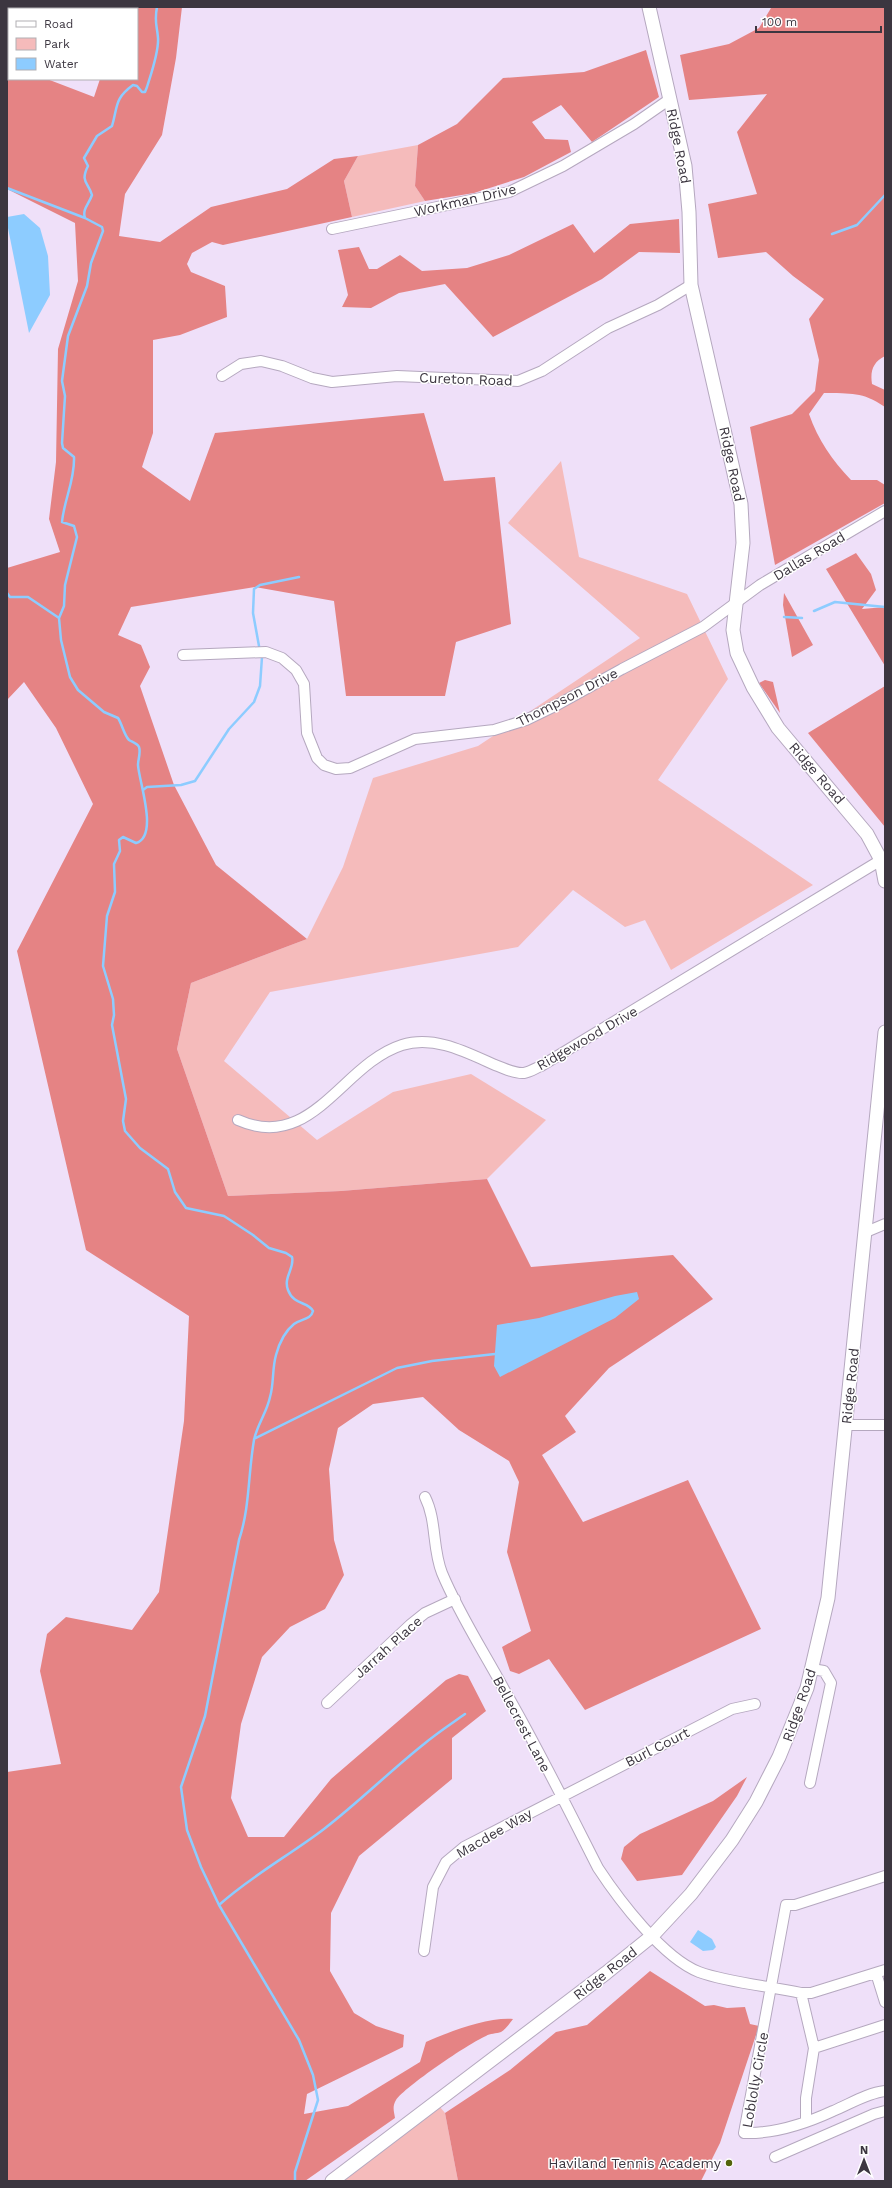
<svg xmlns="http://www.w3.org/2000/svg" width="892" height="2188" font-family="'Work Sans',sans-serif">
<rect width="100%" height="100%" fill="#efe0f9"/>
<path fill="#f5bbbb" d="M418 145 415 186 425 201 352 217 344 181 358 156Z
M561 461 579 557 687 594 728 679 658 780 813 885 671 970 645 920 625 927 573 890 518 947 270 992 224 1061 317 1140 393 1092 471 1074 546 1120 487 1179 341 1191 228 1196 177 1049 191 983 307 939 343 867 373 778 478 746 640 638 508 523Z
M440 2107 445 2113 458 2181H342Z"/>
<path fill="#e58384" d="M122 7H182L176 58 162 135 125 194 119 236 160 242 211 207 287 189 334 159 358 156 344 181 352 217 223 245 212 242 192 253 187 264 191 272 225 286 227 317 180 335 153 340V433L142 467 190 501 215 433 424 413 444 481 495 477 511 624 456 642 445 696H346L334 601 255 587 131 607 118 635 141 645 150 667 140 686 174 785 216 865 307 939 191 983 177 1049 228 1196 341 1191 487 1179 531 1267 673 1255 713 1299 609 1368 565 1416 576 1432 542 1455 583 1522 688 1480 761 1629 585 1710 549 1659 519 1674 510 1671 502 1647 531 1631 507 1552 519 1482 509 1461 459 1430 423 1397 373 1404 338 1428 329 1469 334 1540 344 1575 325 1609 290 1627 262 1657 241 1724 231 1798 248 1837H284L331 1779 446 1680 459 1674 468 1676 486 1711 452 1738V1779L359 1856 331 1913 330 1971 354 2013 376 2026 404 2035 403 2047 307 2094 304 2114 348 2106 420 2062 426 2042C449 2032 487 2017 513 2019 510 2023 505 2030 501 2032 496 2034 490 2033 486 2036 469 2043 405 2087 396 2100 392 2107 394 2111 395 2118L305 2181H7V1772L61 1764 40 1671 47 1634 66 1617 132 1630 159 1592 184 1421 189 1316 86 1250 17 951 93 804 56 728 24 682 7 700V568L60 552 49 519 56 462 58 349 78 281 75 223 7 189V66L9 65V79H47L94 97 100 79H137V9H122Z
M763 7H885V356C873 362 870 371 872 384L885 390V407C861 391 852 394 824 393L809 414C818 440 832 460 851 480H877L885 485V503L775 565 750 427 792 414 815 391 819 360 809 319 824 299 793 276 766 252 718 258 708 204 757 194 737 132 767 94 689 100 680 55 729 44 759 28 771 8Z
M646 50 659 97 592 142 561 105 532 122 545 139 568 140 571 152 524 177 474 193 425 201 415 186 418 145 457 124 503 78 584 72Z
M679 219 680 253 639 252 602 279 493 337 445 284 399 293 371 308 342 307 348 295 338 250 359 247 369 269H377L400 255 422 271 467 268 509 255 573 224 594 253 630 224Z
M856 553 871 574 876 590 862 609 885 607V666L826 569Z
M784 593 813 645 792 657 783 605Z
M765 680 773 682 780 713 759 683Z
M885 686V827L808 733Z
M747 1777 737 1796 682 1875 637 1881 621 1859 624 1847 640 1834 713 1801Z
M650 1971 705 2006 714 2005 727 2008 745 2007 750 2024 759 2026 720 2143 701 2181H458L445 2113 510 2070 556 2032 587 2025Z"/>
<path fill="#8dccff" d="M24 214 40 228 48 256 50 295 29 333 7 223V217Z
M637 1292 639 1299 615 1318 500 1377 494 1366 497 1325 539 1318 615 1296Z
M698 1930 712 1939 716 1947 713 1950 703 1951 690 1942Z"/>
<g fill="none" stroke-linecap="round" stroke-linejoin="round">
<path stroke="#8dccff" stroke-width="2.5" d="M157 7C154 22 157 25 158 38 159 52 151 74 147 87L145 92H142L137 86 133 85C114 99 118 106 112 126L97 136 84 158 88 166C80 182 88 182 92 195 89 204 82 209 85 218L102 227 103 231 91 263 87 286 68 336 62 381 65 396 62 443 63 448 74 457C75 480 64 500 62 522L74 526 77 537 65 585 64 606 59 618 61 640 70 677 78 690 104 712 118 718C122 724 124 735 129 740 132 742 137 743 139 747 141 753 138 759 138 765 139 782 159 836 136 843L123 837 119 840 120 851 114 864 115 892 107 916 103 966 113 999 114 1015 112 1025 126 1099 123 1121 125 1131 140 1148 168 1169 175 1192 186 1208 224 1216 253 1235 269 1248 286 1253 292 1257C295 1268 283 1277 288 1290 294 1306 308 1301 313 1311 311 1320 300 1319 294 1324 284 1332 279 1344 276 1355 272 1369 274 1384 270 1397 267 1412 257 1425 254 1440 248 1474 250 1507 239 1540L205 1716 181 1787 187 1830 201 1867 219 1905 299 2040 313 2075 318 2100 295 2172V2181
M7 188 85 218
M832 234 857 225 885 195
M7 593 10 597H28L59 618
M814 611 835 602 885 607
M784 617 802 618
M259 646 253 613 254 589 260 585 299 577
M143 790 147 787 181 785 195 781 229 729 254 702 260 686 262 657
M254 1439 397 1368 432 1361 495 1354
M219 1905C251 1876 290 1855 324 1829 359 1802 390 1771 424 1744 437 1733 451 1724 465 1714"/>
<defs>
<path id="minor" d="M332 229 509 192 563 166 634 124 670 99
M222 376 241 364 261 361 282 366 312 378 332 382 397 376 518 381 542 371 608 328 658 305 691 285
M183 655 266 652 282 658 296 670 304 684 307 733 317 758 324 765 336 769 350 768 415 739 494 730 526 720 557 705 622 669 703 627 760 585 885 511
M238 1120C312 1153 342 1064 402 1045 434 1035 466 1052 495 1065 504 1068 514 1074 524 1073 530 1072 536 1068 541 1066L881 860
M866 1232 885 1224
M845 1425H885
M425 1497C437 1521 432 1548 442 1573 459 1614 484 1652 505 1691 538 1748 568 1809 598 1868 619 1900 663 1958 699 1972 729 1983 770 1986 801 1993H811L885 1970
M327 1703 410 1625 425 1613 455 1599
M810 1783 831 1683 824 1671 812 1669
M885 1876 795 1905H786L744 2133C773 2134 807 2123 833 2111 850 2104 867 2093 885 2091
M424 1951 433 1887 446 1862 464 1847 732 1709 755 1704
M876 1973 885 2002
M801 1993 814 2048 806 2098V2121
M814 2048 885 2025
M775 2157 874 2114 885 2111"/>
<path id="tertiary" d="M649 7 685 166 689 212 691 285 741 504 743 543 733 630 737 653 753 687 778 728 867 834 881 860 885 881
M332 2181 606 1973 652 1936 691 1894 732 1840 756 1802 779 1757 807 1688 828 1598 885 1032"/>
</defs>
<use href="#minor" stroke="#b5a8bf" stroke-width="12"/>
<use href="#tertiary" stroke="#b5a8bf" stroke-width="15"/>
<use href="#minor" stroke="#fff" stroke-width="10"/>
<use href="#tertiary" stroke="#fff" stroke-width="13"/>
</g>
<circle fill="#52630a" stroke="#fff" stroke-width="1.5" cx="729" cy="2163" r="4"/>
<g text-anchor="middle" dominant-baseline="central" stroke-width="3" stroke-linejoin="round" paint-order="stroke">
<g font-size="14" fill="#3c3640" stroke="#fff">
<text transform="translate(679 146) rotate(79)">Ridge Road</text>
<text transform="translate(465 200) rotate(-13)">Workman Drive</text>
<text transform="translate(466 379) rotate(2)">Cureton Road</text>
<text transform="translate(732 464) rotate(78)">Ridge Road</text>
<text transform="translate(809 556) rotate(-31)">Dallas Road</text>
<text transform="translate(567 697) rotate(-27)">Thompson Drive</text>
<text transform="translate(817 773) rotate(49)">Ridge Road</text>
<text transform="translate(587 1038) rotate(-30)">Ridgewood Drive</text>
<text transform="translate(850 1386) rotate(-84)">Ridge Road</text>
<text transform="translate(388 1647) rotate(-42)">Jarrah Place</text>
<text transform="translate(799 1705) rotate(-71)">Ridge Road</text>
<text transform="translate(522 1724) rotate(62)">Bellecrest Lane</text>
<text transform="translate(657 1747) rotate(-27)">Burl Court</text>
<text transform="translate(494 1833) rotate(-30)">Macdee Way</text>
<text transform="translate(605 1973) rotate(-38)">Ridge Road</text>
<text transform="translate(755 2080) rotate(-80)">Loblolly Circle</text>
</g>
<g font-size="14" fill="#3c3640" stroke="#fff" text-anchor="end">
<text x="721" y="2163">Haviland Tennis Academy</text>
</g>
</g>
<rect width="892" height="2188" fill="none" stroke="#3c3640" stroke-width="16"/>
<rect x="8" y="8" width="130" height="72" fill="#ffffff" stroke="#b1afb3"/>
<rect x="16" y="21" width="20" height="6" fill="#ffffff" stroke="#b1afb3"/>
<text x="44" y="28" font-size="12" fill="#3c3640">Road</text>
<rect x="16" y="38" width="20" height="12" fill="#f5bbbb" stroke="#b1afb3"/>
<text x="44" y="48" font-size="12" fill="#3c3640">Park</text>
<rect x="16" y="58" width="20" height="12" fill="#8dccff" stroke="#b1afb3"/>
<text x="44" y="68" font-size="12" fill="#3c3640">Water</text>
<g transform="translate(864 2160)" stroke="#ffffff" stroke-width="3" paint-order="stroke">
<path d="M0-3L7 15L0 10L-7 15Z" fill="#3c3640"/>
<text y="-6" font-size="11" font-weight="bold" text-anchor="middle" fill="#3c3640">N</text>
</g>
<path d="M756 26v6h125v-6" fill="none" stroke="#3c3640" stroke-width="2"/>
<text x="762" y="26" font-size="12" fill="#3c3640" stroke="#ffffff" stroke-width="3" paint-order="stroke">100 m</text>
</svg>
